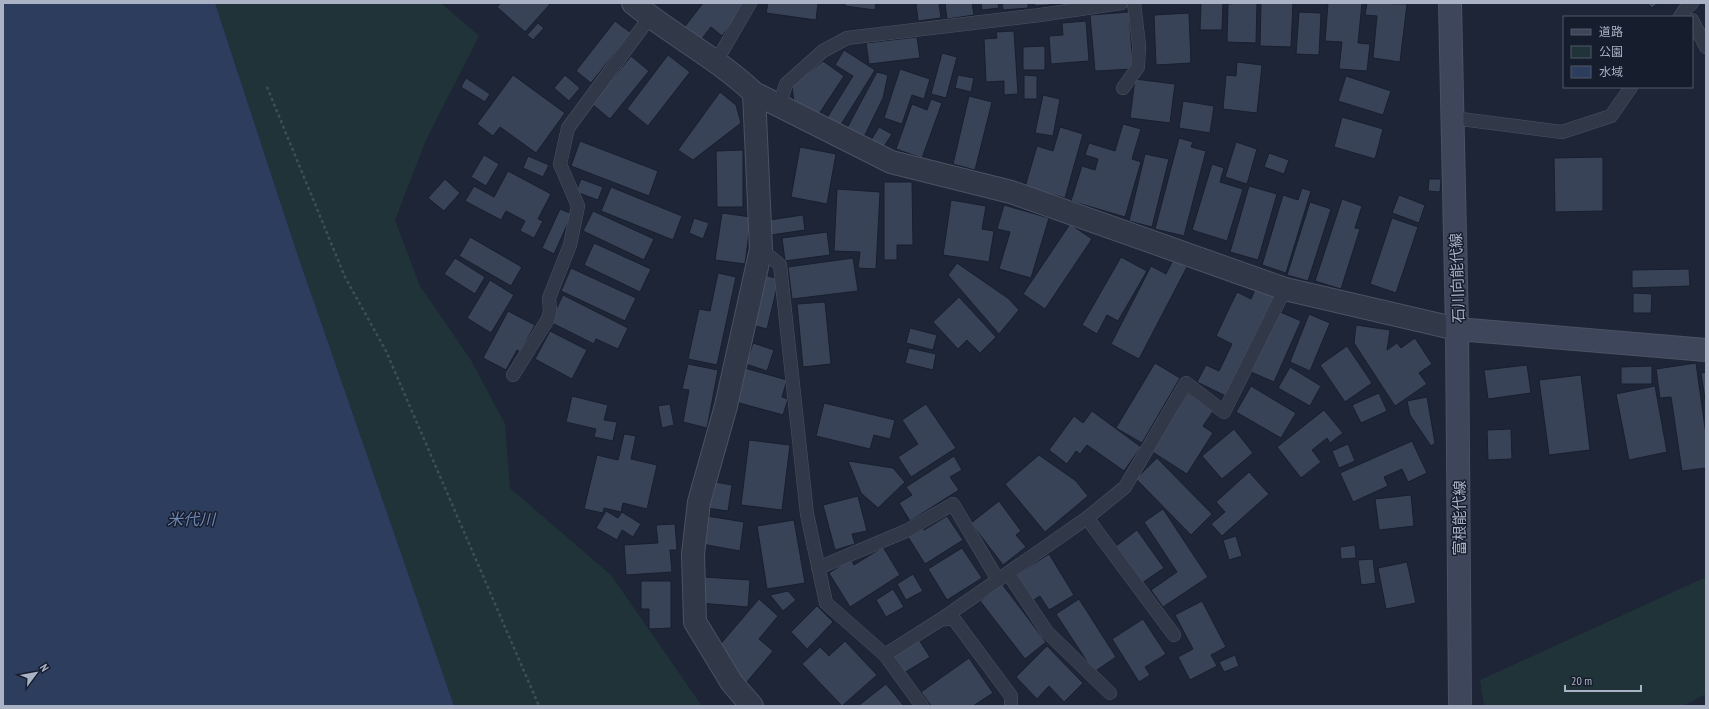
<svg xmlns="http://www.w3.org/2000/svg" width="1709" height="709" font-family="'PT Sans Narrow','Noto Sans JP',sans-serif">
<rect width="100%" height="100%" fill="#1d2537"/>
<path fill="#1f3338" d="M215 3H441L479 36 426 140 395 220 420 286 471 360 505 424 510 488 611 575 702 706H454L295 247Z
M1706 577V694L1683 706H1484L1480 680Z"/>
<path fill="#2d3d5e" d="M3 3H215L295 247 454 706H3Z"/>
<path fill="#384358" stroke="#181f2e" d="M501 3H551L525 32 497 7Z
M703 3H747L722 36 711 27 700 41 683 29Z
M768 3H818L816 20 766 13Z
M845 3H876L875 10 845 6Z
M916 3H939L941 18 918 21Z
M945 3H972L974 15 947 19Z
M981 3H998L999 8 982 10Z
M1002 3H1028V8L1003 10Z
M1034 3H1073L1035 6Z
M1201 3H1223L1222 30H1200Z
M1241 3H1257L1256 43 1227 42 1228 4Z
M1261 3H1293L1291 47 1260 46Z
M1328 3H1362L1358 43 1370 44 1367 71 1339 69 1342 42 1325 41Z
M1367 3 1407 4 1400 62 1373 58 1377 16 1365 15Z
M1647 3H1658L1652 8Z
M1129 12 1133 69 1095 71 1090 15Z
M1299 12 1321 13 1319 55 1296 54Z
M1189 13 1191 63 1156 65 1154 15Z
M615 21 631 33 591 83 576 71Z
M1086 21 1089 61 1051 64 1049 36 1063 35 1062 23Z
M538 23 544 28 533 40 527 35Z
M1014 31 1018 94 1004 95V81L986 82 984 39 997 38 996 32Z
M917 37 920 58 869 64 866 43Z
M1045 46V70H1023V47Z
M844 50 875 70 840 126 827 118 853 76 835 65Z
M942 53 957 57 946 98 931 94Z
M668 55 690 72 648 126 627 109Z
M631 56 649 71 610 119 592 104Z
M823 61 844 76 819 114 794 103 792 86Z
M1237 62 1262 65 1257 113 1223 109 1226 75 1236 76Z
M900 69 930 79 924 99 912 95 902 124 884 118Z
M877 72 888 75 883 98 863 139 846 130Z
M513 75 565 113 536 153 500 127 493 136 477 124Z
M565 75 580 88 569 101 554 88Z
M958 75 974 78 971 92 955 88Z
M1024 75 1037 76V99H1024Z
M1346 76 1391 91 1383 115 1338 101Z
M466 78 490 94 485 102 461 87Z
M1135 79 1175 84 1170 123 1130 118Z
M720 92 736 105 741 123 693 160 678 150Z
M1043 95 1060 99 1053 136 1035 133Z
M969 96 992 102 975 170 953 164Z
M931 99 942 103 922 158 896 149 912 104 927 110Z
M1183 101 1214 106 1210 133 1179 128Z
M1342 117 1383 129 1375 159 1334 147Z
M1123 124 1141 129 1132 159 1141 162 1125 217 1071 201 1082 166 1095 170 1098 159 1085 155 1089 143 1115 151Z
M879 127 892 134 883 148 871 140Z
M1060 127 1083 134 1065 198 1025 187 1037 146 1053 151Z
M1179 138 1193 142 1191 147 1206 151 1184 236 1155 229Z
M580 141 658 171 649 196 571 166Z
M1236 142 1257 149 1247 184 1225 177Z
M800 147 836 154 827 204 791 197Z
M743 150V207H717L716 151Z
M1269 153 1289 160 1284 174 1264 167Z
M1145 154 1169 159 1152 227 1129 221Z
M484 155 499 164 486 186 471 177Z
M528 156 549 165 543 177 523 168Z
M1603 157V211L1555 212 1554 158Z
M1212 164 1224 168 1220 182 1243 189 1227 241 1192 230Z
M508 171 551 194 538 219 543 221 534 238 520 231 525 221 506 211 501 220 465 201 474 186 494 197Z
M445 179 460 193 444 211 428 198Z
M581 179 603 187 598 200 576 192Z
M1429 179H1441L1440 192 1428 191Z
M884 182H912L913 245H897V260H884Z
M1249 186 1277 194 1258 260 1230 252Z
M611 187 682 216 673 240 601 211Z
M1302 188 1311 191 1286 273 1262 265 1283 195 1298 200Z
M837 189 880 192 876 269 858 268 860 252 834 251Z
M1399 195 1425 205 1419 223 1392 213Z
M1342 199 1362 206 1355 228 1360 229 1341 289 1315 281Z
M951 200 986 206 982 229 994 231 989 262 943 255Z
M1310 202 1331 209 1308 281 1287 275Z
M1004 205 1049 218 1031 278 999 269 1010 232 997 229Z
M560 209 572 214 554 254 542 248Z
M593 211 654 239 644 260 583 231Z
M722 213 751 217 745 264 715 260Z
M803 215 805 230 771 235 769 220Z
M694 218 709 223 703 239 689 233Z
M1392 218 1418 227 1396 293 1370 284Z
M1070 224 1092 239 1045 309 1023 294Z
M827 232 830 255 785 261 782 238Z
M470 237 522 267 511 286 459 256Z
M594 243 651 269 640 292 584 265Z
M1121 257 1147 271 1118 321 1107 315 1097 334 1082 325Z
M455 258 485 277 475 294 444 274Z
M853 258 858 291 792 299 788 267Z
M1173 260 1187 267 1139 359 1111 344 1151 266 1166 274Z
M957 263 1009 299 1019 310 999 334 948 275Z
M571 268 636 298 625 321 561 291Z
M1689 269 1690 286 1632 288V270Z
M718 273 736 277 717 365 688 359 699 309 710 311Z
M757 273 779 279 767 329 745 323Z
M490 280 514 295 491 333 467 318Z
M1256 287 1276 297 1228 397 1197 382 1206 365 1219 371 1232 344 1216 336 1237 292 1251 299Z
M1633 293 1652 294 1651 313H1633Z
M563 295 628 328 618 349 596 339 594 344 550 322Z
M959 297 996 337 980 353 967 340 958 349 933 322Z
M825 302 831 364 803 367 797 304Z
M508 311 535 325 520 352 517 350 506 370 483 358Z
M1278 311 1301 321 1274 382 1251 372Z
M1309 314 1330 323 1310 371 1290 362Z
M1356 325 1390 330 1387 350 1397 343 1401 348 1415 338 1432 364 1419 373 1427 384 1395 406 1354 343Z
M910 328 937 335 933 350 906 343Z
M550 331 587 350 572 379 535 359Z
M753 343 774 350 767 371 746 364Z
M1347 346 1372 383 1345 402 1320 365Z
M909 348 936 354 933 370 905 363Z
M1155 363 1180 378 1142 443 1116 428Z
M1696 363 1706 435V468L1682 471 1671 397 1660 398 1656 369Z
M688 364 718 370 707 428 683 422 689 390 682 389Z
M1527 365 1531 393 1488 399 1484 370Z
M1652 366V384H1621V367Z
M741 367 787 380 782 397 788 399 783 415 732 401Z
M1290 367 1321 386 1310 406 1278 388Z
M1706 372V405L1701 373Z
M1581 375 1590 450 1549 455 1539 380Z
M1251 386 1296 413 1281 438 1236 412Z
M1655 386 1667 452 1629 460 1616 394Z
M1188 393 1214 410 1203 426 1213 433 1187 474 1151 451Z
M1379 393 1387 411 1361 423 1352 405Z
M572 396 608 405 604 420 617 422 613 441 594 437 596 429 566 422Z
M1427 397 1435 443 1431 446 1410 415 1407 401Z
M824 403 895 420 890 439 874 435 870 449 816 436Z
M670 404 674 425 662 428 658 406Z
M926 404 956 448 911 477 898 457 918 444 902 420Z
M1324 410 1343 433 1330 443 1327 438 1312 450 1321 462 1301 478 1277 447Z
M1092 411 1141 447 1124 471 1087 445 1080 454 1076 451 1067 464 1049 450 1074 416 1083 423Z
M1234 429 1253 453 1222 479 1202 456Z
M1511 429 1512 459 1488 460 1487 430Z
M624 434 636 436 631 459 657 465 647 509 623 503 621 512 604 508 603 513 584 509 597 455 618 460Z
M749 440 790 445 782 510 741 505Z
M1412 441 1427 473 1408 482 1402 469 1384 477 1388 486 1353 502 1340 473Z
M1348 444 1355 461 1339 468 1332 451Z
M1039 455 1076 481 1088 496 1045 532 1005 484Z
M954 456 962 470 950 477 959 490 910 521 899 503 912 495 906 487Z
M1157 458 1212 514 1191 535 1136 479Z
M848 461 893 468 905 482 878 508 861 493Z
M1249 472 1269 494 1222 536 1211 524 1225 512 1216 502Z
M710 481 732 485 728 511 706 508Z
M1411 495 1414 526 1379 530 1375 499Z
M858 496 867 531 852 534 855 544 835 550 823 505Z
M999 501 1021 531 1016 535 1026 547 1003 565 971 523Z
M1163 509 1208 577 1163 607 1151 590 1177 572 1144 522Z
M606 511 618 518 622 512 641 524 633 537 622 530 617 540 596 528Z
M701 515 744 522 740 551 696 543Z
M947 516 963 540 925 564 908 537 922 527 924 530Z
M794 520 805 583 767 589 757 526Z
M675 524 677 550H670L672 572 626 575 624 545 658 543 656 525Z
M1137 530 1164 568 1142 583 1116 546Z
M1236 536 1242 556 1229 560 1223 540Z
M1355 545 1356 558 1341 559 1340 547Z
M883 547 900 575 850 607 829 573 851 559 854 565Z
M962 548 982 578 947 600 928 569Z
M1049 554 1074 595 1049 610 1040 596 1032 601 1016 575Z
M1373 559 1376 583 1361 585 1358 560Z
M1407 562 1416 603 1386 609 1378 568Z
M913 574 923 591 906 600 897 584Z
M689 576 750 580 748 607 687 602Z
M641 581H671V628L649 629V609H641Z
M1002 584 1046 642 1025 659 980 601Z
M893 589 904 607 886 617 876 600Z
M788 591 796 600 783 611 770 595Z
M759 599 778 616 759 639 773 651 746 683 712 654Z
M1079 599 1116 657 1094 672 1056 614Z
M1202 601 1226 647 1211 655 1217 666 1190 680 1178 657 1193 649 1175 615Z
M817 606 833 622 807 649 791 632Z
M1143 619 1166 654 1145 667 1150 675 1139 682 1112 639Z
M919 640 930 657 904 673 893 656Z
M845 641 877 675 842 706 802 664 820 647 829 656Z
M1047 646 1083 683 1064 702 1049 686 1037 699 1016 677Z
M1235 655 1239 666 1224 672 1219 662Z
M969 658 993 693 973 706H931L921 692Z
M886 684 904 706H858Z"/>
<g fill="none" stroke-linecap="round" stroke-linejoin="round">
<defs>
<path id="lane" d="M1680 17 1686 8 1692 3
M1692 20 1706 47
M716 62 750 3
M1123 88 1138 67 1139 45 1134 3
M779 106 786 84 823 51 847 38 1040 15 1121 3
M1453 118 1562 132 1611 116 1631 87
M761 249 780 265 807 514 826 603 885 655 922 706
M513 375 548 319 550 311 549 298 570 245 578 206 560 164 568 128 650 17
M1087 518 1174 635
M818 568 906 531 953 504 998 580 940 620
M1008 573 1047 632 1110 693
M998 580 1087 518 1125 487 1186 383 1224 412 1285 289
M885 655 940 620 953 618 1011 696V706"/>
<path id="street" d="M633 3C672 35 717 58 754 93L891 162 1011 192 1285 289 1457 329
M752 706 732 683 695 622 693 554 699 502 726 406 761 249 754 93"/>
<path id="secondary" d="M1450 3 1457 329 1460 706
M1457 329 1706 350"/>
</defs>
<use href="#lane" stroke="#4b5263" stroke-width="14"/>
<use href="#street" stroke="#4b5263" stroke-width="24"/>
<use href="#secondary" stroke="#4b5263" stroke-width="24"/>
<path stroke="#3c5056" stroke-width="2.5" stroke-dasharray="3 3" stroke-linecap="butt" d="M267 87 345 277 386 351 539 706"/>
<use href="#lane" stroke="#313848" stroke-width="13"/>
<use href="#street" stroke="#313848" stroke-width="22"/>
<use href="#secondary" stroke="#3e465b" stroke-width="22"/>
</g>
<g text-anchor="middle" dominant-baseline="central" stroke-width="3" stroke-linejoin="round" paint-order="stroke">
<g font-size="15" fill="#aab2c5" stroke="#161d2c">
<text transform="translate(1457 278) rotate(-92)">石川向能代線</text>
<text transform="translate(1459 518) rotate(-90)">富根能代線</text>
</g>
<g font-size="16" font-style="italic" fill="#6f85b1" stroke="#161d2c">
<text x="191" y="519">米代川</text>
</g>
</g>
<rect width="1709" height="709" fill="none" stroke="#aab2c5" stroke-width="8"/>
<rect x="1563" y="16" width="130" height="72" fill="#161d2c" stroke="#515969"/>
<rect x="1571" y="29" width="20" height="6" fill="#3e465b" stroke="#515969"/>
<text x="1599" y="36" font-size="12" fill="#aab2c5">道路</text>
<rect x="1571" y="46" width="20" height="12" fill="#1f3338" stroke="#515969"/>
<text x="1599" y="56" font-size="12" fill="#aab2c5">公園</text>
<rect x="1571" y="66" width="20" height="12" fill="#2d3d5e" stroke="#515969"/>
<text x="1599" y="76" font-size="12" fill="#aab2c5">水域</text>
<g transform="translate(36 673) rotate(58)" stroke="#161d2c" stroke-width="3" paint-order="stroke">
<path d="M0-3L7 15L0 10L-7 15Z" fill="#aab2c5"/>
<text y="-6" font-size="11" font-weight="bold" text-anchor="middle" fill="#aab2c5">N</text>
</g>
<path d="M1565 685v6h76v-6" fill="none" stroke="#aab2c5" stroke-width="2"/>
<text x="1571" y="685" font-size="12" fill="#aab2c5" stroke="#161d2c" stroke-width="3" paint-order="stroke">20 m</text>
</svg>
